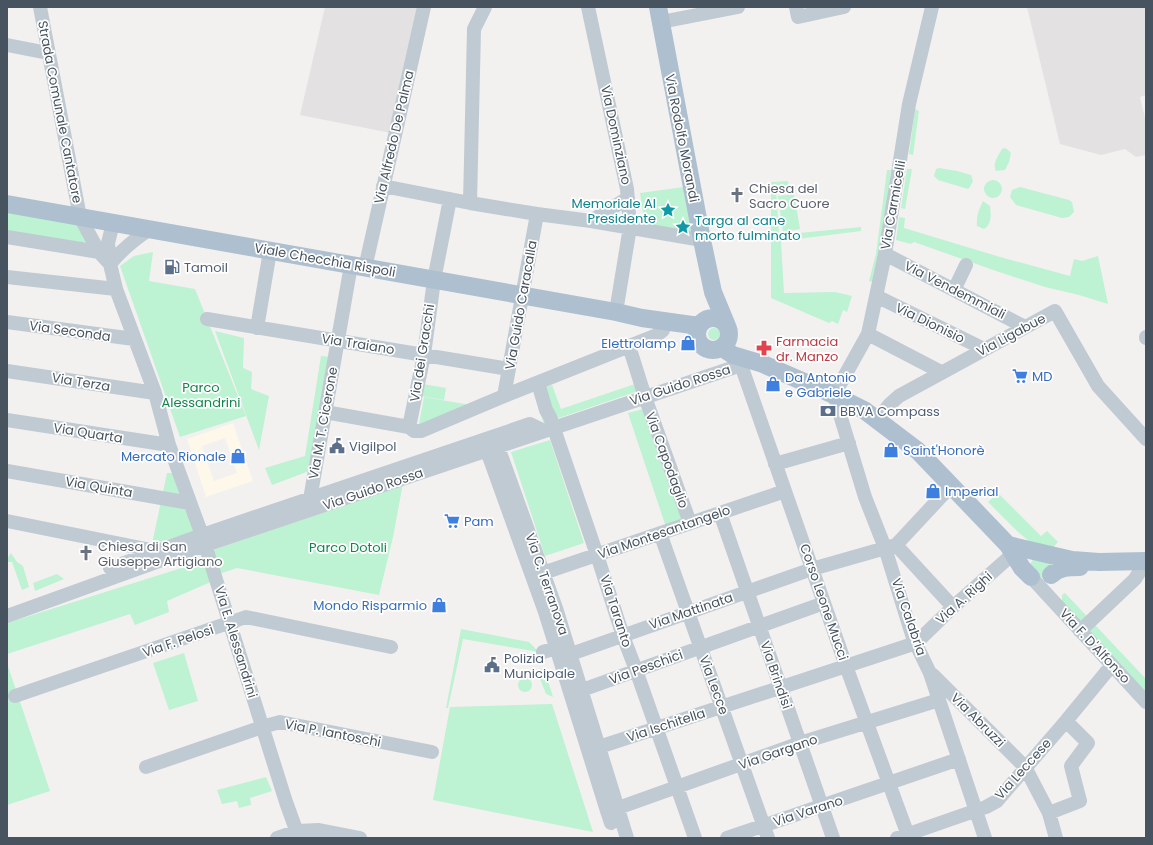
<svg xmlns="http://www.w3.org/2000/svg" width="1153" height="845" font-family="Poppins,sans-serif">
<rect width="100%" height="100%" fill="#f3f0f0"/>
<path fill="#fdf8e9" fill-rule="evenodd" d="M233 423 253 481 206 497 187 439ZM225 438 237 473 214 481 202 446Z"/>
<path fill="#e4e1e2" d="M325 7H420L391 133 300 115Z
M1027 7H1146V95L1140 97 1146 122V155L1136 157 1125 149 1101 155 1060 144Z"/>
<path fill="#bdf2d2" d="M915 109 919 111 913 155 909 154Z
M1004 148 1007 149 1011 153 1009 162 1005 170 996 171C992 164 998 156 1002 149Z
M939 168 957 171 971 175 973 181 970 187 968 189 938 180 934 176 936 169Z
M907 169H912L905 209 901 208Z
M887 170H891L880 253 873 282 869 281 876 254Z
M984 189a9 9 0 1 1 18 0a9 9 0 1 1-18 0Z
M788 181 789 188 776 189 779 235 861 227V231L781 241 784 293 835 292 852 296 847 312 843 310 838 324 832 321 829 323 771 298V182Z
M684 187 693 236 645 227 640 193Z
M1020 187 1069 200 1072 202 1074 212 1069 217 1062 218 1016 205 1010 197 1012 190Z
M794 194 800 229 783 232 778 196Z
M983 201 990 206C991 214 992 224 984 229L977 226C976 217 979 209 983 201Z
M7 206 77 219 92 247 7 234Z
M899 217 905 218 904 228 1000 257 1070 276 1074 259 1082 261 1098 256 1108 304 1079 295 1045 287 996 271 914 242 911 244 896 240Z
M153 252 149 281 195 289 246 416 180 437 120 266 134 256Z
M708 334a6 6 0 1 1 12 0a6 6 0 1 1-12 0Z
M215 331 244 338 243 368 252 372 251 389 269 396 259 450Z
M321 356 332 357 312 470 272 485 265 468 305 456Z
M423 384 446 388 444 400 421 396Z
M635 384 638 391 559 418 544 425 534 391 552 385 561 409Z
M424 397 476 406 418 429Z
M647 408 686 523 667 530 628 413Z
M550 440 584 543 545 556 511 452Z
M167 473H175L197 532 152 544Z
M403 483 393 537 379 595 237 568 219 574 210 551 358 501Z
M998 493 1041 536 1047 531 1058 542 1050 551 1036 547 1017 531 988 502Z
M11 553 17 562 23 566 29 587 22 590 12 562H7V559Z
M1034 558 1048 559 1051 565 1046 577 1038 578 1030 564Z
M210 559 213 581 167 601 169 612 135 625 130 614 7 654V623Z
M57 574 64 579 35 591 33 583Z
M1065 593 1146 679 1145 691 1062 601V595Z
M461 629 529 642 539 652 463 639 448 708H446Z
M184 653 198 701 169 710 153 663Z
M7 663 50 791 7 805Z
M544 668 553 697 546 694 537 671Z
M518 685a7 7 0 1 1 14 0a7 7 0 1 1-14 0Z
M552 704 593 832 433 800 450 707Z
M266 777 272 791 250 798 251 805 239 808 237 801 222 804 217 790Z"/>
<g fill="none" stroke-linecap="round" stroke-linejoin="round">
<path stroke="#c0cad2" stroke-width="14" d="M40 7 80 217 99 252 110 264
M588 7 627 189 630 227 616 312
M796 7 798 17 844 7
M932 7 909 104 885 254 868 334 834 395 865 497 885 548 913 638 930 673 985 838
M661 22 738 7
M7 45 48 53
M383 186 470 203 537 214 591 221 702 240
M470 203 474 29 485 7
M591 221 628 198
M113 223 108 243 110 264 116 289 155 393 169 445 202 535 286 802 299 838
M7 237 99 252
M885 254 1025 327
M110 264C122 249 135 239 150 229
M365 268 424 7
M7 277 116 289
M954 290 966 265
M876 296 984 349
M207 319 509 369
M7 322 134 339
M257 328 270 251
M868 334 941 372
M1146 337V338
M629 346 645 397 690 523
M736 359 741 365 846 666 909 838
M7 371 155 393
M538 383 546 410 550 417 597 555 623 636 636 670 695 838
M504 396 537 214
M325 412 409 427 414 431H421L504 396 657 335 663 330 664 326
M7 420 169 445
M877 420 889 405 899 396 1055 311 1098 386 1146 439
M409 427 424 355 434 280 450 199
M498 447 556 608 627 838
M487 451 545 612 607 811 611 823
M775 464 849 443
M7 471 190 503
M309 505 351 265
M720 513 833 838
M7 521 156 551
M660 533 768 838
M896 545 953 607
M110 568 202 535 530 424 544 431
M543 573 785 491
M1031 577 1146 702
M7 616 176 555 741 365
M1080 631 1135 579 1146 561
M543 652 565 645
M571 654 812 569 896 545 951 486
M933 675 1025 767 1049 813 1056 838
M582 690 824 603
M15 696 246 617 391 647
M599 747 916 643 953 607 1014 553
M146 767 262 727 280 722 432 752
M618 808 800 743 939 700
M1049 813 1080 801 1071 766 1088 743 1066 721
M277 838 297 831 319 830 360 838
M727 838 959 759
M897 838 986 807 997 801 1066 721 1112 665"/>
<path stroke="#aebfd0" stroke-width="18" d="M658 7 702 240 713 292 727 326
M7 204 616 312 642 318 699 326
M697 334a16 16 0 1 1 32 0a16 16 0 1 1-32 0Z
M722 348 733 355 763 364 834 395 864 410 918 451 1008 545 1022 568 1031 577
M1008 545 1072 560 1099 562 1146 561
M1051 575C1060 567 1068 567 1080 567"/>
</g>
<defs>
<symbol id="church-bare" viewBox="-9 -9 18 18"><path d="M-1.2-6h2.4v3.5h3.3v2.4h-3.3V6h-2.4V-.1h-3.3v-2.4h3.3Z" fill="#6b7280" stroke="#fff" stroke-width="2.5" paint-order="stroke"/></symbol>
<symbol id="sight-bare" viewBox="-9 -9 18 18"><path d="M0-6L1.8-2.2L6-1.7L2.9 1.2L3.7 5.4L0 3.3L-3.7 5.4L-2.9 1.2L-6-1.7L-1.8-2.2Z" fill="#0f9aa8" stroke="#fff" stroke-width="2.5" paint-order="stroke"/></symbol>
<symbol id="fuel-bare" viewBox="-9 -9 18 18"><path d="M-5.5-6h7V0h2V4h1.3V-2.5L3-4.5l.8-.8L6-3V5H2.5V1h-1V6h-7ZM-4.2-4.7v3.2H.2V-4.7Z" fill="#5c6f8a" stroke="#fff" stroke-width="2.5" paint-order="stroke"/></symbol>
<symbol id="shop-bare" viewBox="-9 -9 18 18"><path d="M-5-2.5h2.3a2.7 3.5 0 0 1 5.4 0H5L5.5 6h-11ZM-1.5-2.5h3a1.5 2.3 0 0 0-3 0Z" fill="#3f7fe0" stroke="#fff" stroke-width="2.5" paint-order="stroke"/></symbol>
<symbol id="pharmacy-bare" viewBox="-9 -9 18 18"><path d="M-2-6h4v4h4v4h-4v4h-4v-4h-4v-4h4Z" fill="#e0444e" stroke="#fff" stroke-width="2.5" paint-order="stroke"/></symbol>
<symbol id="supermarket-bare" viewBox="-9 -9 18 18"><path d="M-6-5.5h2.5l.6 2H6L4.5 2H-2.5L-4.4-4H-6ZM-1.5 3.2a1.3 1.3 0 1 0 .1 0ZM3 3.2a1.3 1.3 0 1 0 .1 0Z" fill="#3f7fe0" stroke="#fff" stroke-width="2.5" paint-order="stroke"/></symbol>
<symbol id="bank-bare" viewBox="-9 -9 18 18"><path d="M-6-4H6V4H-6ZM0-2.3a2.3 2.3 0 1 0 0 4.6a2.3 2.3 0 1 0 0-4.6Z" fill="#5c6f8a" stroke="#fff" stroke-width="2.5" paint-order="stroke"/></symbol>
<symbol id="civic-bare" viewBox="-9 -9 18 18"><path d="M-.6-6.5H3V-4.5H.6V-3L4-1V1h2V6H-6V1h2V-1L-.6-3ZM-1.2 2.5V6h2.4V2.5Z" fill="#5c6f8a" stroke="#fff" stroke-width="2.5" paint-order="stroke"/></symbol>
</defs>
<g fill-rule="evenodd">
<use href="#church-bare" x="726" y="184" width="22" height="22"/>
<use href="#sight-bare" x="657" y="199" width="22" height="22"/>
<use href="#sight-bare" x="672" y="216" width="22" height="22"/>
<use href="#fuel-bare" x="161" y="256" width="22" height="22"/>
<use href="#shop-bare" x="677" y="332" width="22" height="22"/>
<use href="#pharmacy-bare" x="753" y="337" width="22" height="22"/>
<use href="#supermarket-bare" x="1009" y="365" width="22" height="22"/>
<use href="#shop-bare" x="762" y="373" width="22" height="22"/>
<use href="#bank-bare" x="817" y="400" width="22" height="22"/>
<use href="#civic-bare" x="326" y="435" width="22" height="22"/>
<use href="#shop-bare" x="880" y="439" width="22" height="22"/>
<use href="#shop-bare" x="227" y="445" width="22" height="22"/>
<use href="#shop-bare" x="922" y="480" width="22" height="22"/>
<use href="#supermarket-bare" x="441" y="510" width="22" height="22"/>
<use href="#church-bare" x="75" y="542" width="22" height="22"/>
<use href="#shop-bare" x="428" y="594" width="22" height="22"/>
<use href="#civic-bare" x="481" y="654" width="22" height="22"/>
</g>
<g text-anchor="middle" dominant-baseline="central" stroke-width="3.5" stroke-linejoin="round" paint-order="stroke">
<g font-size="13" fill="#47535f" stroke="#fff">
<text transform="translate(60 112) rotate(79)">Strada Comunale Cantatore</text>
<text transform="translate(616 135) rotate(78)">Via Dominziano</text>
<text transform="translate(394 137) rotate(-77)">Via Alfredo De Palma</text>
<text transform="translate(682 138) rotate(79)">Via Rodolfo Morandi</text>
<text transform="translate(893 205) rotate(-80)">Via Carmicelli</text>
<text transform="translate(325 260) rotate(10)">Viale Checchia Rispoli</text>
<text transform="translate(955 290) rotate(27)">Via Vendemmiali</text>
<text transform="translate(521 305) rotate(-80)">Via Guido Caracalla</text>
<text transform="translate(930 323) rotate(26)">Via Dionisio</text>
<text transform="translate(70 331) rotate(8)">Via Seconda</text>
<text transform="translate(1011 335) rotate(-28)">Via Ligabue</text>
<text transform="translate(358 344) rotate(9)">Via Traiano</text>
<text transform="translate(422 353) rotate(-81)">Via dei Gracchi</text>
<text transform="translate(81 382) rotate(9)">Via Terza</text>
<text transform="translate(680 385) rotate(-18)">Via Guido Rossa</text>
<text transform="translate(323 423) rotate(-80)">Via M. T. Cicerone</text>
<text transform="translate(88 433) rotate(9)">Via Quarta</text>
<text transform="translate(667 460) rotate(70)">Via Capodaglio</text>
<text transform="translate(99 487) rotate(10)">Via Quinta</text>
<text transform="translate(373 489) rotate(-19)">Via Guido Rossa</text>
<text transform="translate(664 532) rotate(-19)">Via Montesantangelo</text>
<text transform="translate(547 584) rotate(71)">Via C. Terranova</text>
<text transform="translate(964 598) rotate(-42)">Via A. Righi</text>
<text transform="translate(824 602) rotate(71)">Corso Leone Mucci</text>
<text transform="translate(616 611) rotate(72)">Via Taranto</text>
<text transform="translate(691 611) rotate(-19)">Via Mattinata</text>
<text transform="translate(909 617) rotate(71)">Via Calabria</text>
<text transform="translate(178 641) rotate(-19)">Via F. Pelosi</text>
<text transform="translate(236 642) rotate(73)">Via E. Alessandrini</text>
<text transform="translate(1095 646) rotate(47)">Via F. D'Alfonso</text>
<text transform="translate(646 667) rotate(-20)">Via Peschici</text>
<text transform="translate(776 675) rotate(71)">Via Brindisi</text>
<text transform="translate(714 685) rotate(70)">Via Lecce</text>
<text transform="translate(978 720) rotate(45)">Via Abruzzi</text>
<text transform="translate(666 725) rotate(-18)">Via Ischitella</text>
<text transform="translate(333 733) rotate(11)">Via P. Iantoschi</text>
<text transform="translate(778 752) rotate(-19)">Via Gargano</text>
<text transform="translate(1023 769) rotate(-48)">Via Leccese</text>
<text transform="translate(808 811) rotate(-18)">Via Varano</text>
</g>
<g font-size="13" fill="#5b616d" stroke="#fff" text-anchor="start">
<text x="749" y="188">Chiesa del<tspan x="749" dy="15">Sacro Cuore</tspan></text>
<text x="98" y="546">Chiesa di San<tspan x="98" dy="15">Giuseppe Artigiano</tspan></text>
</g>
<g font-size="13" fill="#0d838f" stroke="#fff" text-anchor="end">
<text x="656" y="203">Memoriale Al<tspan x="656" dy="15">Presidente</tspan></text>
<text x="695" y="220" text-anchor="start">Targa al cane<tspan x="695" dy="15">morto fulminato</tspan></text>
</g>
<g font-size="13" fill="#4e5e75" stroke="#fff" text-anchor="start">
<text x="184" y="267">Tamoil</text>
<text x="840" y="411">BBVA Compass</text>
<text x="349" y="446">Vigilpol</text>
<text x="504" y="658">Polizia<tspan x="504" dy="15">Municipale</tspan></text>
</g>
<g font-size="13" fill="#be3a42" stroke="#fff" text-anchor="start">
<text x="776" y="341">Farmacia<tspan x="776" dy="15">dr. Manzo</tspan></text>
</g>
<g font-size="13" fill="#366cbe" stroke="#fff" text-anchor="start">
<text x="676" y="343" text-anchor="end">Elettrolamp</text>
<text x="1032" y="376">MD</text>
<text x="785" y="377">Da Antonio<tspan x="785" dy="15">e Gabriele</tspan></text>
<text x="903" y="450">Saint'Honorè</text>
<text x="226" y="456" text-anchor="end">Mercato Rionale</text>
<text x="945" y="491">Imperial</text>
<text x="464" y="521">Pam</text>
<text x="427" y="605" text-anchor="end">Mondo Risparmio</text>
</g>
<g font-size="13" fill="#12854e" stroke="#fff">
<text x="201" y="387">Parco<tspan x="201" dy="15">Alessandrini</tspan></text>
<text x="348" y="547">Parco Dotoli</text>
</g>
</g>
<rect width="1153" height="845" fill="none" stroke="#47535f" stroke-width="16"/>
</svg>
